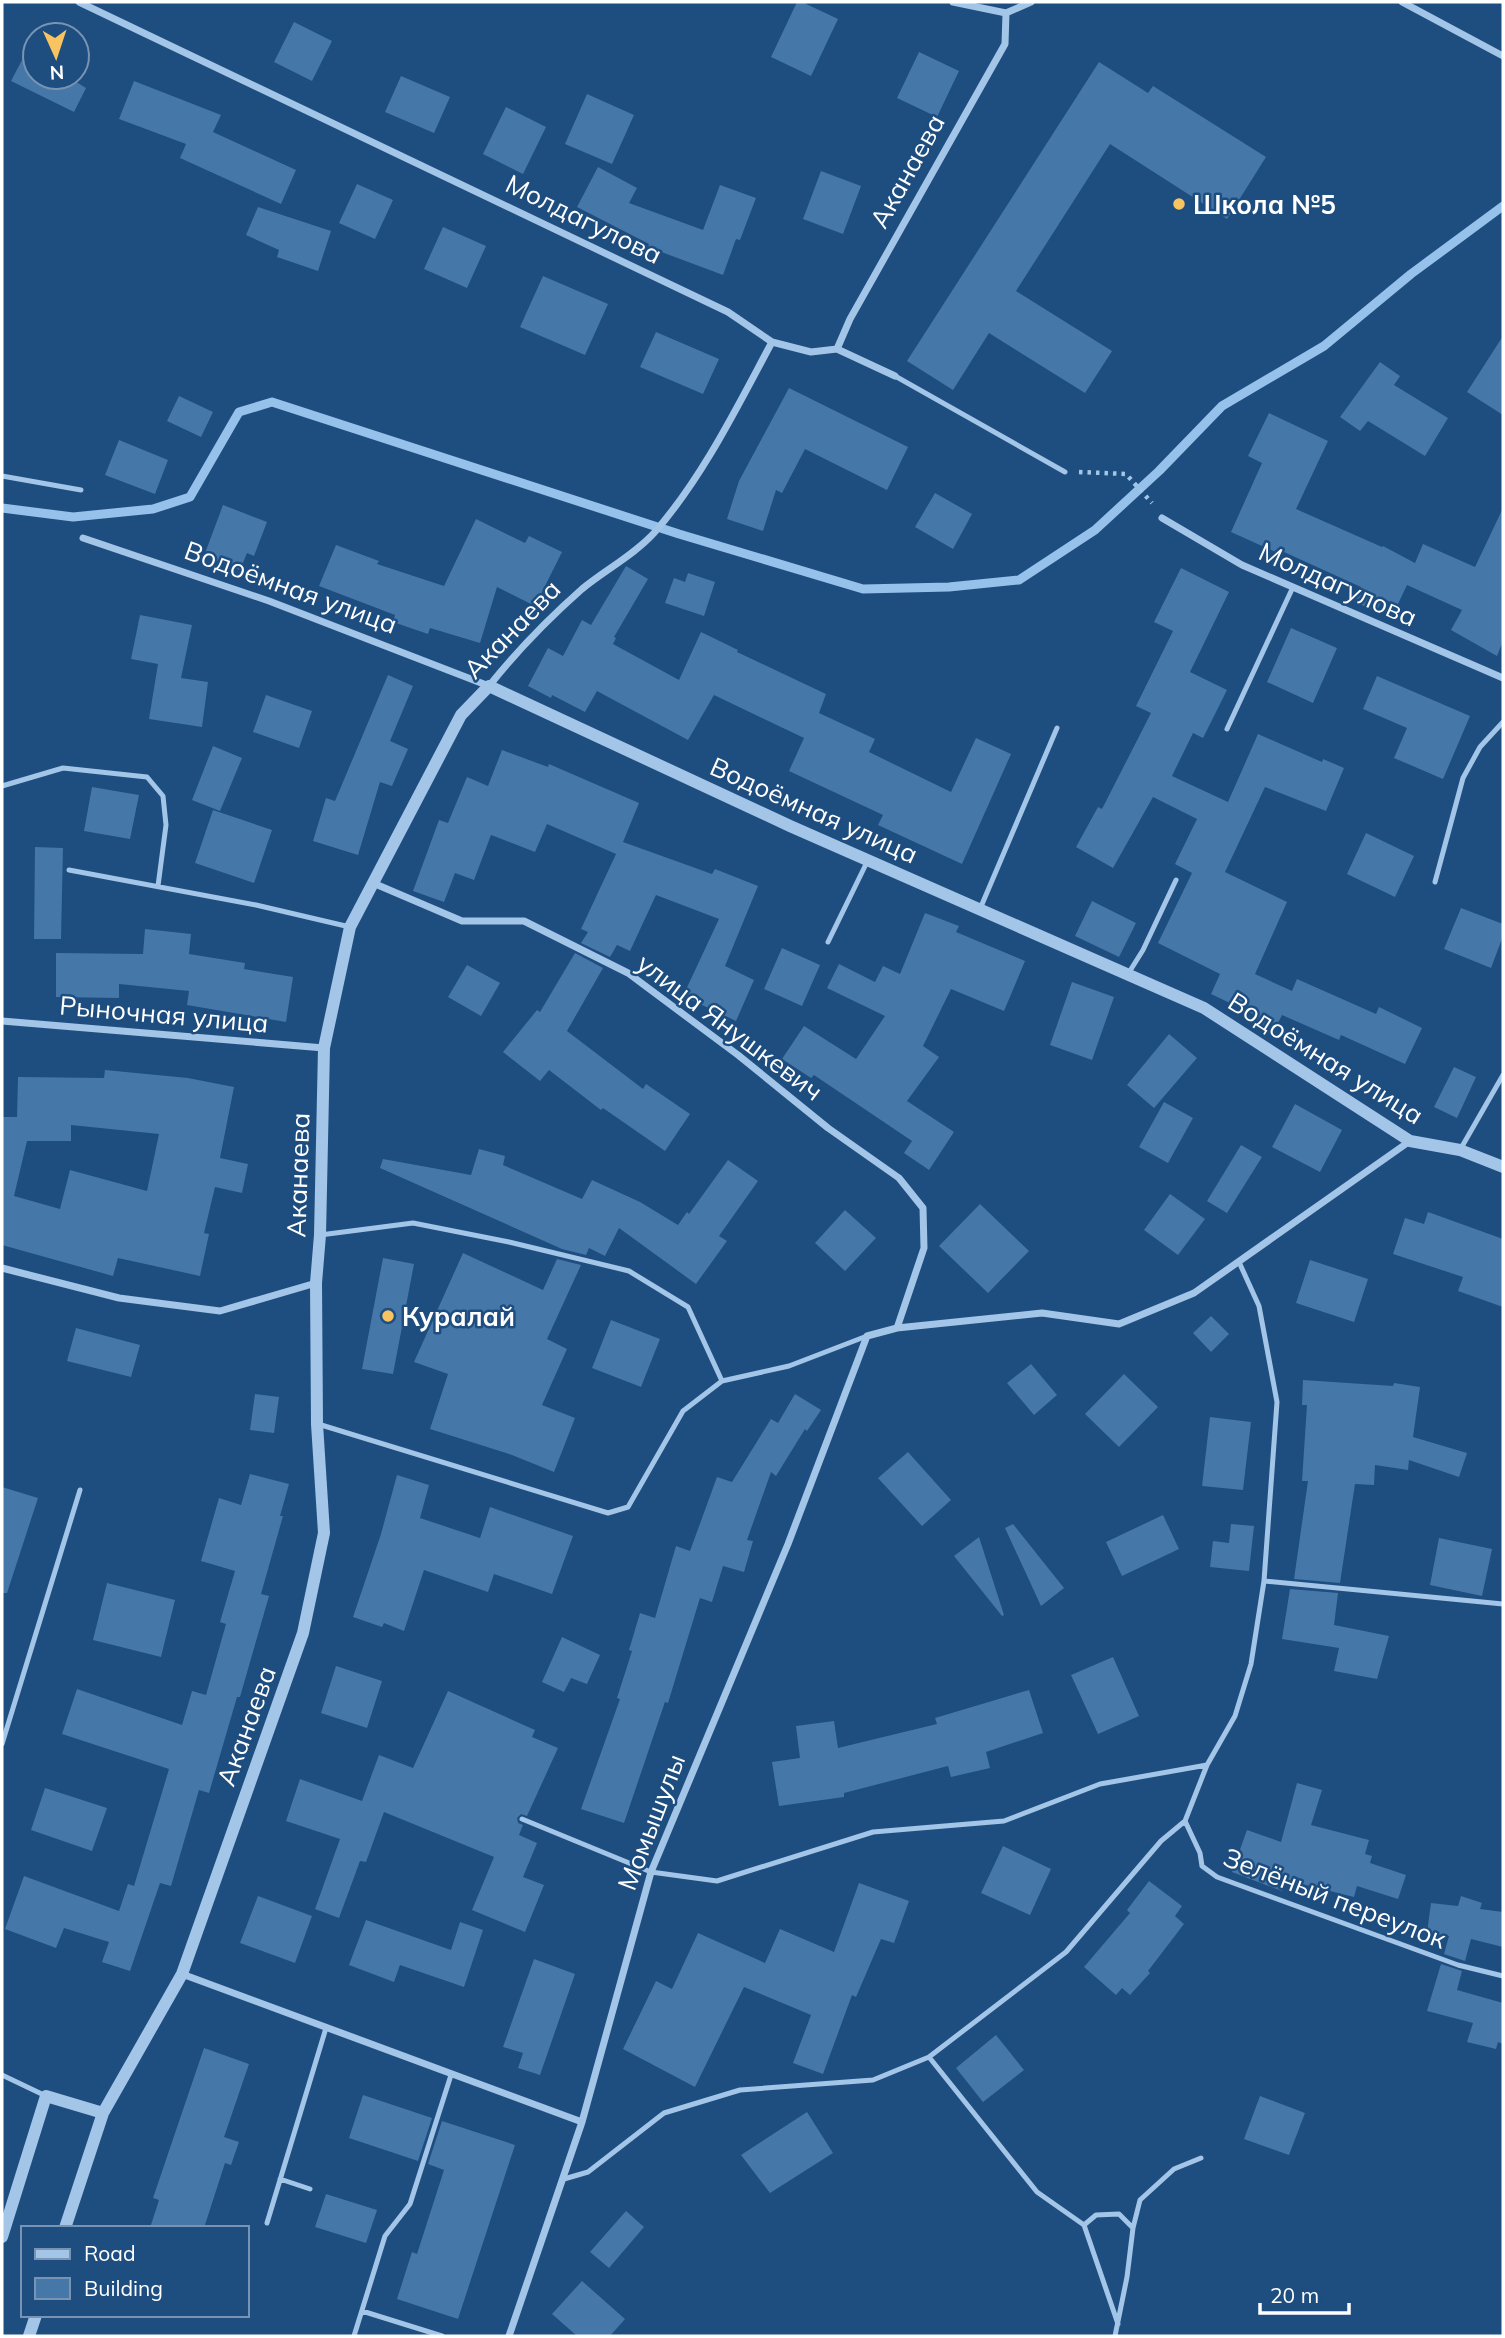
<svg xmlns="http://www.w3.org/2000/svg" width="1505" height="2338" font-family="Mulish,sans-serif">
<rect width="100%" height="100%" fill="#1e4d7f"/>
<g fill="none" stroke-linecap="round" stroke-linejoin="round">
<path stroke="#95c1ea" stroke-width="9" d="M2 508 73 517 153 509 190 497 239 412 272 402 679 534 863 589 949 587 1019 580 1095 530 1159 471 1222 406 1324 346 1411 274 1503 206"/>
</g>
<path fill="#4677a9" fill-rule="evenodd" d="M797 2H802L838 19 811 76 771 57Z
M294 22 332 41 312 81 274 62Z
M32 41 35 42V77H68L86 88 74 112 11 81Z
M919 52 959 71 937 117 897 98Z
M1099 62 1148 93 1153 86 1266 157 1227 219 1110 144 1016 291 1112 351 1085 393 989 333 953 390 907 361Z
M401 76 450 97 434 133 385 112Z
M134 81 221 115 213 132 296 170 281 204 180 158 186 144 119 119Z
M587 94 634 115 612 164 565 144Z
M506 107 546 127 523 174 483 154Z
M598 167 637 188 629 203 703 230 720 185 756 198 740 240 736 239 723 275 648 247 649 244 577 207Z
M821 171 861 186 843 234 803 219Z
M357 184 393 200 375 239 339 223Z
M258 207 331 231 318 271 277 257 279 250 246 235Z
M443 227 486 246 467 288 424 269Z
M543 276 608 304 585 355 520 327Z
M656 332 719 359 703 394 640 367Z
M1503 336V415L1467 392Z
M1380 362 1400 376 1394 385 1448 418 1425 456 1368 421 1360 431 1340 417Z
M789 388 908 447 887 490 805 449 782 493 776 490 763 531 727 519 739 481Z
M179 396 213 412 201 437 167 421Z
M1269 413 1328 441 1296 509 1382 547 1383 546 1415 563 1423 544 1475 567 1503 508V641L1497 656 1451 630 1462 610 1407 585 1397 606 1383 598 1376 612 1354 601 1361 587 1284 552 1282 555 1231 532 1262 463 1248 456Z
M119 440 168 460 155 494 105 475Z
M935 493 972 514 953 549 915 527Z
M223 505 267 522 254 556 247 553 240 570 204 556Z
M476 519 525 543 529 536 562 552 535 606 497 587 480 643 430 628 428 634 393 622 395 615 319 586 336 545 379 561 377 564 444 586Z
M626 566 648 579 614 637 616 638 613 644 679 680 701 632 738 650 737 652 826 694 819 713 875 739 869 752 951 792 976 738 1011 754 962 864 878 825 883 815 789 771 804 738 714 695 688 740 597 691 585 712 552 695 551 698 528 686 548 648 563 656 582 620 591 625Z
M1181 568 1229 592 1190 672 1227 690 1203 738 1193 733 1172 776 1228 802 1258 734 1322 762 1323 759 1344 768 1326 811 1265 787 1225 872 1287 902 1255 974 1292 991 1297 979 1376 1014 1379 1007 1422 1028 1405 1064 1341 1035 1339 1040 1282 1015 1274 1031 1251 1020 1253 1014 1211 994 1220 974 1158 943 1192 873 1175 864 1197 819 1153 797 1113 868 1076 847 1098 807 1102 809 1151 713 1136 706 1173 631 1154 622Z
M688 573 715 582 704 616 665 603 674 578 685 582Z
M140 615 192 625 181 678 208 682 202 727 149 719 158 664 131 659Z
M1291 628 1337 648 1313 703 1267 682Z
M388 675 413 686 390 741 408 749 392 786 380 782 358 855 313 841 326 798 335 801Z
M1377 676 1470 716 1443 779 1394 758 1407 728 1363 709Z
M266 695 312 711 299 748 253 732Z
M213 746 242 758 220 811 192 800Z
M502 750 548 767 549 764 639 803 623 842 712 874 715 869 758 886 725 966 754 980 736 1021 683 996 719 919 656 895 630 951 617 945 610 957 581 943 588 932 581 929 616 854 547 824 535 852 491 835 474 880 455 873 444 902 413 891 439 820 448 823 467 777 488 786Z
M92 787 139 795 130 839 84 831Z
M213 810 272 830 254 883 195 863Z
M1366 833 1414 856 1395 897 1347 874Z
M35 847 63 848 61 939H34Z
M1092 901 1136 923 1119 957 1075 936Z
M1461 908 1503 924V936L1491 968 1444 949Z
M925 913 959 926 956 932 1025 961 1004 1011 951 989 923 1046 939 1057 907 1101 954 1132 929 1170 904 1153 912 1141 814 1075 811 1078 782 1059 804 1026 856 1059 885 1016 827 988 839 964 875 982 883 966 900 974Z
M145 929 191 934 189 954 245 963 244 969 293 977 286 1022 187 1005 189 991 119 984V998L56 997V953L143 954Z
M782 948 820 965 802 1006 764 989Z
M575 953 603 968 567 1031 643 1089 646 1084 690 1114 665 1151 603 1108 601 1110 549 1070 540 1081 503 1052 537 1010 540 1012Z
M467 965 500 983 481 1016 448 997Z
M1072 982 1114 997 1092 1060 1050 1045Z
M1169 1034 1197 1058 1154 1108 1127 1085Z
M1454 1067 1476 1077 1457 1118 1434 1107Z
M105 1070 188 1078 234 1087 220 1158 248 1164 242 1193 215 1187 204 1233 209 1234 200 1276 118 1258 113 1276 2 1245V1117H17L18 1077 104 1078ZM71 1125 159 1134 147 1191 70 1170 60 1209 14 1196 27 1141H71Z
M1164 1102 1193 1118 1168 1163 1139 1147Z
M1295 1104 1342 1130 1320 1172 1272 1147Z
M1241 1145 1262 1157 1227 1213 1207 1201Z
M479 1149 505 1156 503 1165 582 1199 592 1180 640 1202 678 1225 687 1212 689 1214 728 1160 758 1181 719 1236 727 1241 696 1284 619 1228 605 1256 589 1248 586 1255 562 1249 380 1168 383 1159 471 1175Z
M1170 1194 1205 1219 1178 1255 1144 1230Z
M980 1204 1029 1251 988 1293 939 1246Z
M845 1210 876 1238 845 1271 815 1243Z
M1428 1212 1503 1239V1307L1458 1291 1463 1277 1393 1254 1405 1218 1424 1224Z
M463 1253 543 1290 557 1259 581 1265 547 1339 567 1349 542 1405 575 1418 554 1472 512 1455 430 1429 448 1374 414 1362Z
M383 1258 414 1264 393 1374 362 1369Z
M1310 1260 1368 1279 1354 1322 1296 1303Z
M1211 1316 1229 1334 1211 1352 1193 1333Z
M611 1320 660 1339 641 1387 592 1368Z
M76 1328 140 1345 131 1377 67 1361Z
M1031 1364 1057 1395 1034 1415 1007 1383Z
M1124 1374 1158 1407 1119 1447 1085 1414Z
M1303 1380 1393 1386 1394 1383 1420 1387 1413 1437 1467 1453 1459 1477 1409 1460 1408 1470 1375 1465 1374 1485 1355 1484 1340 1583 1294 1579 1308 1481H1302L1307 1405H1302Z
M255 1394 279 1397 274 1433 250 1430Z
M795 1394 821 1410 807 1431 805 1429 776 1476 771 1472 747 1540 753 1541 744 1572 723 1566 712 1602 700 1598 668 1703 665 1702 624 1823 581 1809 620 1699 617 1698 632 1651 629 1650 640 1613 655 1618 676 1546 690 1551 717 1477 732 1482 771 1419 778 1423Z
M1210 1417 1251 1422 1243 1490 1202 1486Z
M908 1452 951 1500 922 1526 878 1478Z
M250 1474 289 1484 280 1516H283L261 1594 269 1596 240 1697H237L209 1793 199 1790 171 1886 160 1883 130 1971 102 1962 109 1942 64 1928 56 1948 5 1929 24 1876 119 1911 128 1884 134 1886 169 1769 62 1734 77 1689 182 1725 192 1691 206 1695 226 1624 220 1622 235 1571 201 1561 219 1498 241 1505Z
M397 1475 429 1485 420 1518 480 1538 490 1507 573 1536 552 1594 494 1574 488 1592 424 1570 404 1631 384 1623 382 1627 353 1617 381 1534Z
M2 1487 38 1498 7 1593H2Z
M1163 1515 1179 1549 1122 1576 1106 1542Z
M1013 1524 1064 1588 1041 1606 1005 1528Z
M1231 1524 1254 1526 1249 1571 1210 1567 1213 1541 1229 1543Z
M979 1537 1004 1615 1002 1616 954 1556Z
M1439 1538 1492 1549 1482 1596 1430 1585Z
M107 1583 175 1600 161 1657 93 1640Z
M1290 1589 1338 1593 1334 1625 1389 1636 1377 1679 1334 1671 1339 1648 1282 1639Z
M562 1637 600 1655 587 1684 571 1678 564 1692 542 1682Z
M1113 1657 1139 1716 1098 1734 1071 1675Z
M336 1666 382 1681 367 1728 321 1713Z
M1029 1690 1043 1733 986 1752 990 1768 951 1777 948 1766 844 1793V1797L779 1806 772 1762 800 1758 796 1726 834 1721 838 1748 937 1724 935 1718Z
M448 1691 535 1730 532 1737 558 1748 527 1816 521 1814 517 1818 518 1823 523 1825 519 1835 537 1843 523 1877 544 1885 525 1932 472 1910 494 1857 384 1812 366 1862 360 1861 339 1918 315 1909 340 1839 286 1821 300 1779 362 1801 379 1755 413 1768Z
M1297 1783 1322 1790 1311 1825 1369 1840 1365 1854 1372 1856 1370 1863 1406 1875 1398 1899 1357 1886 1354 1897 1286 1880 1282 1891 1232 1872 1247 1830 1281 1842Z
M45 1788 107 1808 92 1851 31 1830Z
M1003 1846 1051 1869 1030 1915 981 1893Z
M1149 1881 1182 1906 1175 1916 1184 1924 1148 1971 1150 1973 1130 1995 1122 1988 1116 1995 1084 1967 1130 1913 1127 1910Z
M859 1883 909 1901 894 1943 881 1939 856 1997 852 1995 823 2074 793 2063 811 2015 744 1987 695 2087 623 2049 656 1981 672 1989 698 1933 765 1963 780 1929 834 1952Z
M258 1896 312 1916 295 1963 240 1943Z
M1461 1896 1482 1903 1480 1909 1503 1912V1947L1471 1939 1465 1961 1444 1954 1449 1936 1427 1933 1431 1903 1458 1906Z
M366 1920 451 1950 460 1922 483 1930 464 1987 400 1965 394 1982 349 1965Z
M534 1959 575 1974 540 2075 518 2068 523 2053 503 2047Z
M1441 1964 1462 1971 1457 1990 1503 2003V2044L1498 2042 1496 2049 1467 2042 1473 2023 1427 2011Z
M996 2035 1024 2070 983 2102 956 2068Z
M204 2048 249 2064 224 2137 239 2142 231 2165 225 2163 204 2228H150L159 2200 153 2198Z
M363 2095 432 2118 418 2161 349 2138Z
M1260 2096 1305 2113 1289 2155 1244 2139Z
M807 2112 833 2153 770 2193 741 2155Z
M442 2121 515 2145 458 2319 397 2299 412 2252 417 2254 444 2170 428 2164Z
M326 2194 377 2210 366 2243 315 2227Z
M626 2211 644 2227 609 2268 590 2252Z
M582 2281 625 2319 610 2336H577L552 2314Z"/>
<g fill="none" stroke-linecap="round" stroke-linejoin="round">
<path stroke="#a2c5e8" stroke-width="4.5" stroke-dasharray="3.5 5" stroke-linecap="butt" d="M1079 472 1126 474 1152 503"/>
<path stroke="#a2c5e8" stroke-width="5" d="M895 376 1065 472
M2 476 81 490
M1227 729 1293 587
M2 786 63 768 147 777 163 796 166 825 158 886
M69 870 256 905 350 927
M1435 882 1463 778 1480 747 1503 722
M980 909 1057 728
M828 942 868 860
M1128 974 1143 950 1176 880
M1460 1150 1503 1075
M320 1235 413 1223 509 1242 629 1271 688 1307 722 1381
M318 1424 608 1513 628 1507 683 1411 722 1381 789 1366 867 1336
M1264 1581 1503 1604
M2 1744 80 1490
M522 1819 651 1872 717 1881 873 1832 1004 1821 1100 1784 1207 1765
M1185 1821 1200 1853 1202 1866 1217 1877 1458 1965 1503 1976
M929 2057 1037 2192 1084 2225 1118 2324
M2 2075 46 2096
M280 2179 310 2189
M564 2179 588 2172 664 2113 740 2090 873 2080 929 2057 1066 1952 1161 1841 1185 1821 1207 1765 1235 1716 1251 1664 1264 1581 1277 1402 1259 1306 1239 1262
M267 2223 326 2028
M1084 2225 1096 2215 1119 2214 1133 2228 1127 2277 1115 2336
M1133 2228 1140 2200 1174 2169 1201 2158
M362 2311 442 2336
M354 2336 385 2236 410 2204 451 2075"/>
<path stroke="#a2c5e8" stroke-width="7" d="M79 2 728 312 772 342 811 352 837 349 895 376
M953 2 1006 13 1031 2
M1402 2 1503 56
M837 349 850 319 1005 44 1006 13
M1162 518 1242 565 1503 678
M83 538 269 601 489 686C517 651 548 619 582 589 605 570 634 555 654 533 703 477 737 407 772 342
M373 883 462 921H524L628 973 738 1055 828 1128 899 1178 923 1208 924 1248 897 1328
M2 1021 324 1048
M2 1268 119 1298 220 1311 316 1283
M182 1974 582 2122
M509 2336 582 2122 651 1872 788 1544 867 1336 897 1328 1042 1313 1119 1324 1194 1293 1410 1141"/>
<path stroke="#a2c5e8" stroke-width="12" d="M65 2228 103 2113 182 1974 303 1633 324 1533 317 1424 316 1283 320 1235 324 1048 350 927 461 715 489 686 790 826 1204 1008 1410 1141 1460 1150 1503 1167
M2 2237 46 2096 103 2113
M29 2336 36 2315"/>
</g>
<g fill="#f7c461" stroke="#1e4d7f" stroke-width="2.5">
<circle cx="1179" cy="204" r="7"/>
<circle cx="388" cy="1316" r="7"/>
</g>
<g text-anchor="middle" dominant-baseline="central" stroke-width="5" stroke-linejoin="round" paint-order="stroke">
<g font-size="26" fill="#fff" stroke="#1e4d7f">
<text transform="translate(907 171) rotate(-61)">Аканаева</text>
<text transform="translate(584 219) rotate(26)">Молдагулова</text>
<text transform="translate(1338 584) rotate(24)">Молдагулова</text>
<text transform="translate(291 587) rotate(20)">Водоёмная улица</text>
<text transform="translate(512 629) rotate(-46)">Аканаева</text>
<text transform="translate(814 810) rotate(24)">Водоёмная улица</text>
<text transform="translate(164 1014) rotate(5)">Рыночная улица</text>
<text transform="translate(730 1027) rotate(37)">улица Янушкевич</text>
<text transform="translate(1326 1058) rotate(32)">Водоёмная улица</text>
<text transform="translate(298 1175) rotate(-88)">Аканаева</text>
<text transform="translate(246 1726) rotate(-70)">Аканаева</text>
<text transform="translate(651 1822) rotate(-69)">Момышулы</text>
<text transform="translate(1335 1898) rotate(21)">Зелёный переулок</text>
</g>
<g font-size="26" font-weight="bold" fill="#fff" stroke="#1e4d7f" text-anchor="start">
<text x="1193" y="204">Школа №5</text>
<text x="402" y="1316">Куралай</text>
</g>
</g>
<rect width="1505" height="2338" fill="none" stroke="#ffffff" stroke-width="7"/>
<rect x="21" y="2226" width="228" height="91" fill="#1e4d7f" stroke="#7894b2" stroke-width="2"/>
<rect x="35" y="2249" width="35" height="10" fill="#a2c5e8" stroke="#7894b2" stroke-width="2"/>
<text x="84" y="2261" font-size="21" fill="#ffffff">Road</text>
<rect x="35" y="2278" width="35" height="21" fill="#4677a9" stroke="#7894b2" stroke-width="2"/>
<text x="84" y="2296" font-size="21" fill="#ffffff">Building</text>
<g transform="translate(56 56) rotate(177)"><circle r="33" fill="#1e4d7f" stroke="#7894b2" stroke-width="2"/>
<path d="M0-5L12 26L0 18L-12 26Z" fill="#f7c461"/>
<text y="-10" font-size="19" font-weight="bold" text-anchor="middle" fill="#ffffff">N</text>
</g>
<path d="M1260 2303v10h89v-10" fill="none" stroke="#ffffff" stroke-width="3.5"/>
<text x="1270" y="2303" font-size="21" fill="#ffffff" stroke="#1e4d7f" stroke-width="5" paint-order="stroke">20 m</text>
</svg>
